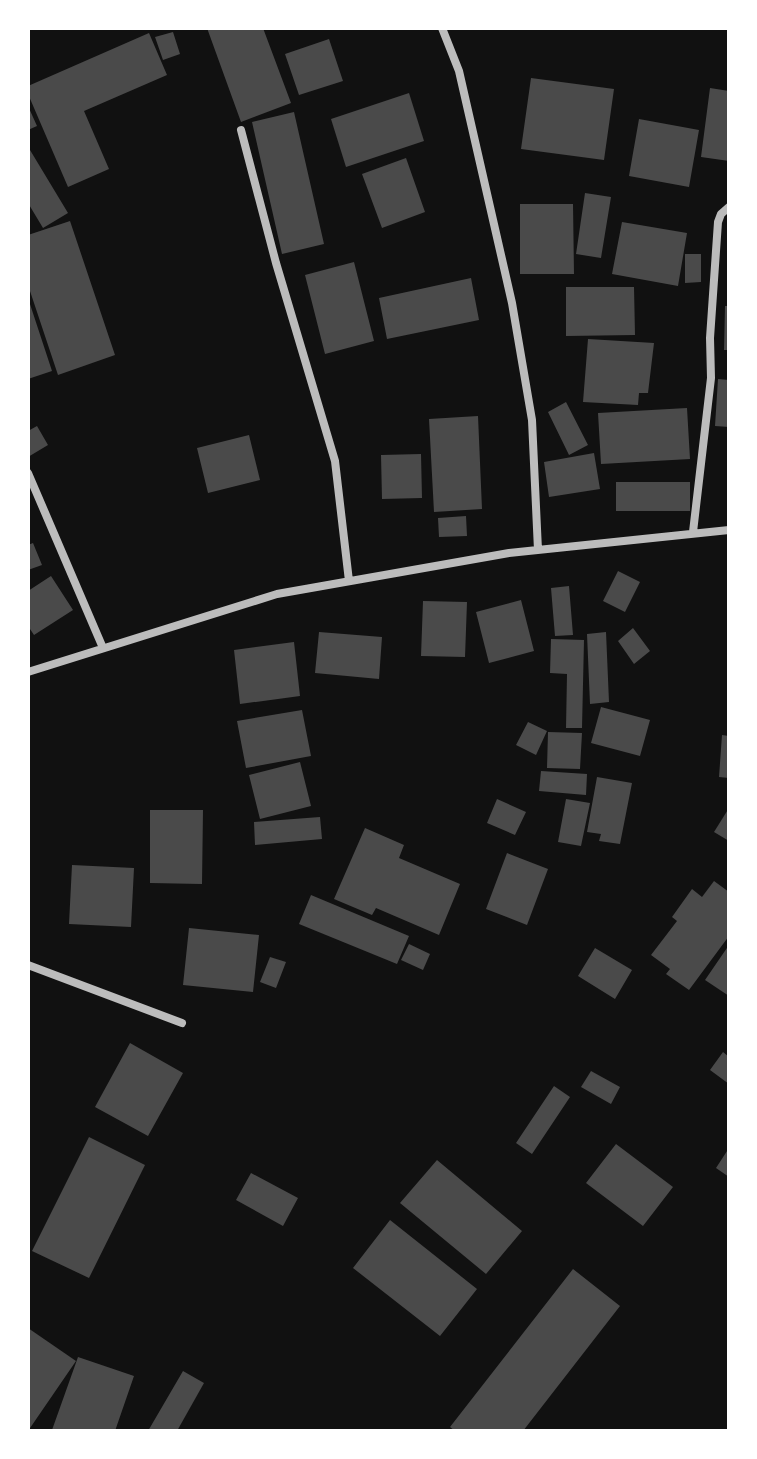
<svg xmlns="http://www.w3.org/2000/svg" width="757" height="1459" font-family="Quicksand,sans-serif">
<rect width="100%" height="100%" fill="#111"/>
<path fill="#4a4a4a" d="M207 28H263L291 103 241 122Z
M173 32 180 54 163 60 155 37Z
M149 33 167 75 84 111 109 169 68 187 28 94V86Z
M329 39 343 81 299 95 285 54Z
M531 78 614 89 604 160 521 149Z
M710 88 729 91V161L701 157Z
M409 93 424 141 346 167 331 119Z
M28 106 37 126 28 130Z
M294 112 324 244 282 254 252 122Z
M639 119 699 130 689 187 629 176Z
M30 150 68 213 43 228 28 203V151Z
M406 158 425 212 382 228 362 174Z
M585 193 611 197 601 258 576 254Z
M520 204H573L574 274H520Z
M70 221 115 355 58 375 28 285V235Z
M622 222 687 233 678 286 612 274Z
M685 254H701V282L685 283Z
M354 262 374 341 325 354 305 275Z
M471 278 479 320 387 339 379 298Z
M566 287H634L635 335 566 336Z
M28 298 52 371 28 379Z
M725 306H729V350H724Z
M588 339 654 343 648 393H639L638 405 583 402Z
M718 379 729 380V427L715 426Z
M566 402 588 445 569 455 548 412Z
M687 408 690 459 601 464 598 413Z
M478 416 482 509 434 512 429 419Z
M37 426 48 445 28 457V431Z
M249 435 260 480 208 493 197 448Z
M594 453 600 489 549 497 544 462Z
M421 454 422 498 382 499 381 455Z
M616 482H690V511H616Z
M466 516 467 536 439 537 438 518Z
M33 543 42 565 28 570V545Z
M618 571 640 582 625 612 603 601Z
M51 576 73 610 34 635 28 626V591Z
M569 586 573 635 555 636 551 588Z
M521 600 534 651 489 663 476 612Z
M423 601 467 602 465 657 421 656Z
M633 628 650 651 634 664 618 641Z
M319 632 382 637 379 679 315 673Z
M606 632 609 702 590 704 587 634Z
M551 639 584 640 582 728H566L567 674 550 673Z
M294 642 300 696 240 704 234 650Z
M601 707 650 720 640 756 591 743Z
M302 710 311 756 246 768 237 721Z
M528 722 547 731 536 755 516 745Z
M548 732 582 733 580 769 547 768Z
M722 735 729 736V778L719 777Z
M300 762 311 806 260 819 249 775Z
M541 771 587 774 586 795 539 791Z
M597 777 632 783 620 844 599 841 601 834 587 832Z
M497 799 526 812 515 835 487 823Z
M566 799 590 803 581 846 558 842Z
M729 808V841L714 832Z
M150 810H203L202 884 150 883Z
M320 817 322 839 255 845 254 822Z
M365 828 404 845 399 858 460 884 439 935 376 908 372 915 334 899Z
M507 853 548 869 527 925 486 909Z
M72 865 134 868 131 927 69 924Z
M714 881 729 892V936L689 990 666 974 670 969 651 955 677 921 672 917 692 889 702 897Z
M311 895 409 936 397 964 299 924Z
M189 928 259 935 253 992 183 985Z
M409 944 430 954 423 970 401 960Z
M729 945V996L705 980Z
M595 948 632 970 615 999 578 976Z
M270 957 286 962 276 988 260 982Z
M130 1043 183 1073 148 1136 95 1107Z
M723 1052 729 1057V1084L710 1070Z
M591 1071 620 1087 611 1104 581 1087Z
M554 1086 570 1097 532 1154 516 1143Z
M89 1137 145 1165 89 1278 32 1251Z
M616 1144 673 1187 643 1226 586 1183Z
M729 1148V1177L716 1168Z
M437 1160 522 1231 486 1274 400 1203Z
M251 1173 298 1198 283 1226 236 1200Z
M390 1220 477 1289 440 1336 353 1268Z
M573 1269 620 1306 523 1431H455L450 1427Z
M28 1328 76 1361 28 1431Z
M78 1357 134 1376 115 1431 52 1430Z
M183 1371 204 1383 177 1431H148Z"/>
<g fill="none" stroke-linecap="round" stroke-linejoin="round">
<path stroke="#bcbcbc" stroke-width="8" d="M442 28 459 71 512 303 532 420 538 550
M241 130 276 263 335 461 349 581
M28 473 103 648
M693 532 711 378 710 338 718 222 721 214 729 207
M28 672 277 594 509 553 729 530
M28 965 182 1023"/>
</g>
<rect width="757" height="1459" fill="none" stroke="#ffffff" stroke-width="60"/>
</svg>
